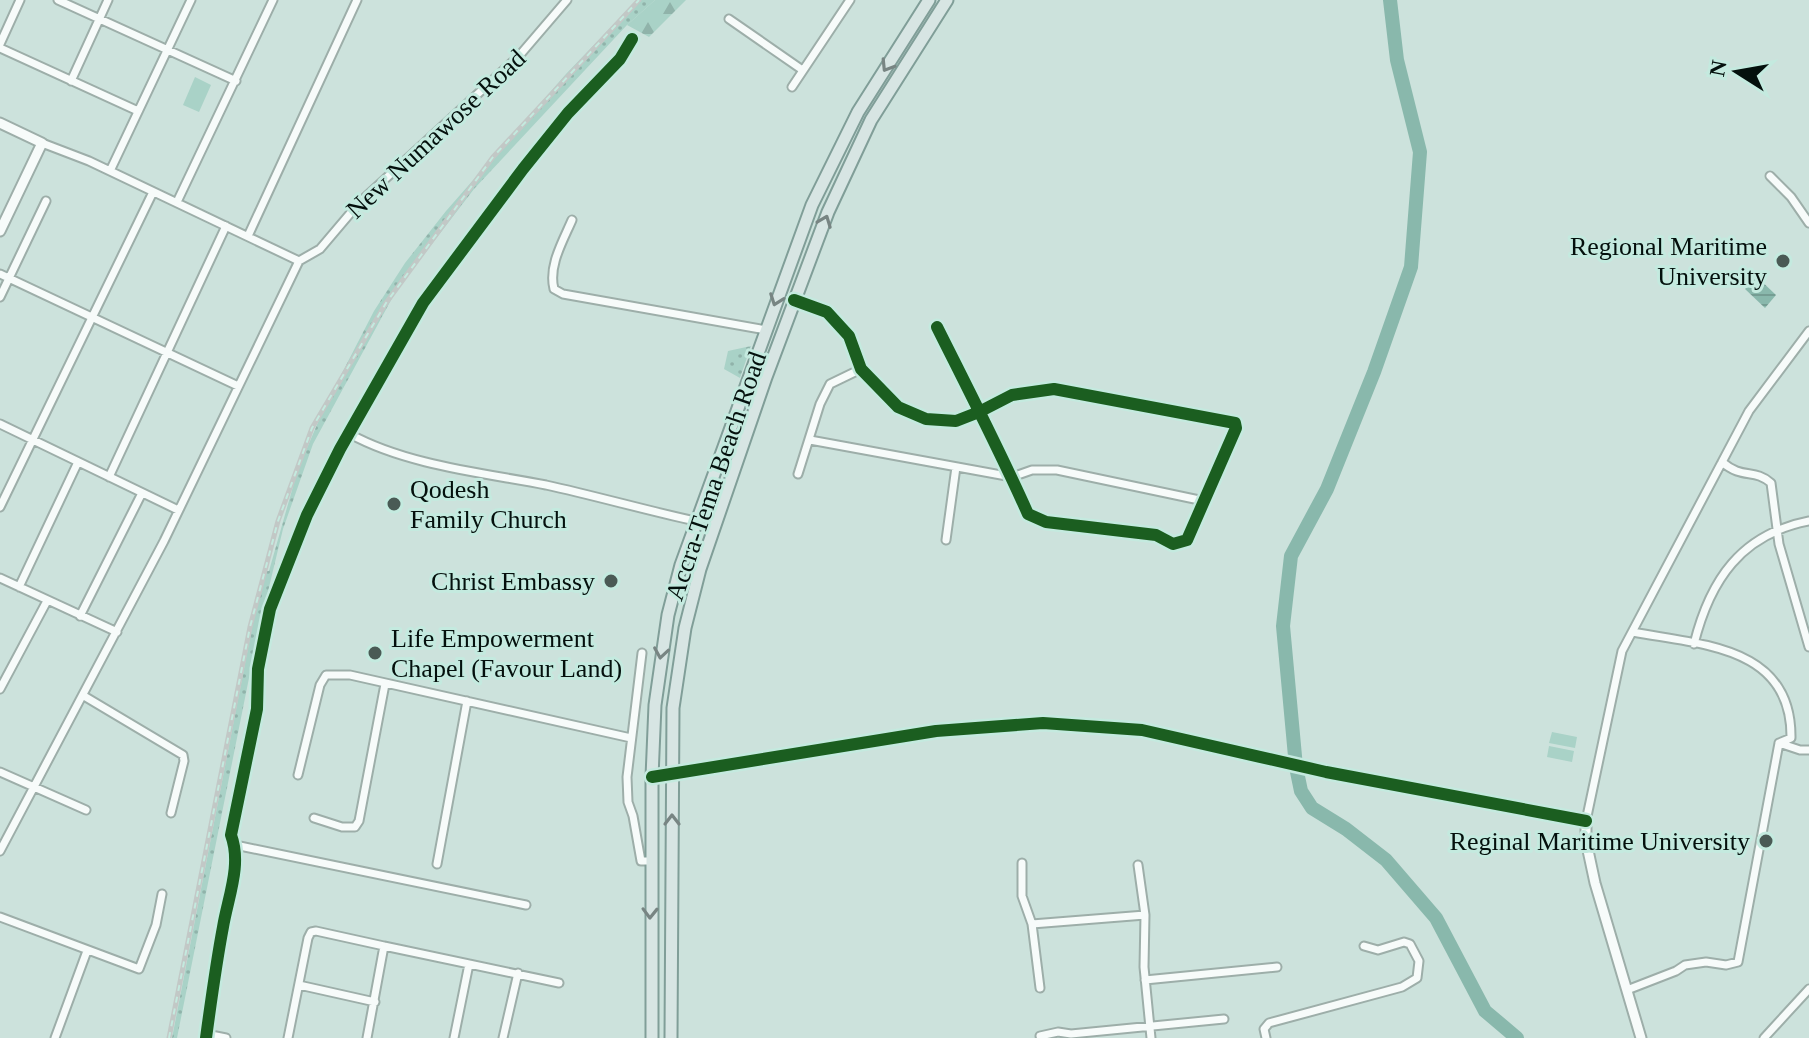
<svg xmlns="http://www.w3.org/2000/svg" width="1809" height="1038" font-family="'Times New Roman',serif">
<defs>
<pattern id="grass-dots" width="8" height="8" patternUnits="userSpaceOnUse" patternTransform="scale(2)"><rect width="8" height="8" fill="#a9d2c7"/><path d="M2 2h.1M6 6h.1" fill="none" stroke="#90b3aa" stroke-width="1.8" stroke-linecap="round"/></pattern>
<pattern id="forest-firs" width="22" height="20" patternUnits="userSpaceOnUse" patternTransform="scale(2)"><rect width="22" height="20" fill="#a9d2c7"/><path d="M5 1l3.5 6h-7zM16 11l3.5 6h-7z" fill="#90b3aa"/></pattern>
<pattern id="water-rules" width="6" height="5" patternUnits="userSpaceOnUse" patternTransform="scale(2)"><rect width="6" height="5" fill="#89b8ac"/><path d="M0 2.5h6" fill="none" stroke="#759d93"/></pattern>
</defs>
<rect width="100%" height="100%" fill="#cce2dc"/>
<path fill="url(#grass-dots)" d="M637 0H655L627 25 474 189 396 291 313 444 283 529 258 633 177 1038H172L263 571H269L298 469 325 406 374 311 405 263 446 211 566 74Z
M751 346 740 378 724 369 728 351Z"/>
<path fill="url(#forest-firs)" d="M655 0H686L649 37 627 25Z"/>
<path fill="#a9d2c7" d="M195 77 211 85 199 112 183 105Z
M1552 732 1577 737 1575 748 1549 743Z
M1549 746 1574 751 1572 762 1547 757Z"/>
<path fill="url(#water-rules)" d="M1757 277 1776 295 1765 308 1745 289Z"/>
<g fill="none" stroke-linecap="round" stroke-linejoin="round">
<path stroke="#89b8ac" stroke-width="14" d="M1390 0 1397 60 1420 152 1411 267 1374 372 1327 489 1291 556 1283 626 1296 767 1301 791 1312 808 1346 829 1386 860 1436 918 1485 1011 1517 1038"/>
<defs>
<path id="minor" d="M58 0 236 81
M729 19 801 69
M0 44 20 0
M0 48 138 111
M71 81 108 0
M792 87 850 0
M42 143 89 161 299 261
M110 171 191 0
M1770 176 1791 197 1809 223
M177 202 273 0
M572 220C563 241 548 266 554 289L563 294 766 330
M248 236 357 0
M299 261 320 249 359 203 519 56 567 0
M0 274 238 386
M0 297 46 201
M794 300 827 312 849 336 861 369 898 407 926 419 956 421 979 412 1012 395 1054 389 1235 423 1236 428 1187 540 1173 544 1156 535 1046 522 1028 514C1000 451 968 389 937 327
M0 424 178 510
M350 434C406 465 484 473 546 485 596 496 645 510 695 521
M810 440 1012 477 1032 470H1057L1204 501
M1722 462C1743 480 1754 468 1771 483L1779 544 1809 647
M798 474 820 404 830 384 861 369
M109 477 226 226
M0 507 153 192
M946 540 956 467
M0 578 117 632
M19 587 78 462
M80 616 142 493
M1633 632C1702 645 1792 646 1791 738L1779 743
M1694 644C1710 580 1741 534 1809 521
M642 653 627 777 628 802 633 816 641 861H651
M0 689 47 601
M84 696 183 755 184 761 171 813
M1779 743 1800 750H1809
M0 772 86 810
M298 775 320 685 326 675H350L631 738
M314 818 342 827H355L359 821 385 684
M1586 821 1622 651 1749 411 1809 331
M235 845 526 905
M0 851 164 541 299 261
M1022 863V896L1032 924 1040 988
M437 864 467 701
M1138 865 1145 915 1144 967 1151 1038
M0 917 139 969 156 925 162 894
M1032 924 1145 915
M384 946 559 983
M1145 980 1277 967
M299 985 375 1002
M1627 990 1676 971 1685 965 1706 962 1726 965 1738 962 1779 743
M206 1034 226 1038
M1040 1036 1058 1032 1071 1034 1224 1019
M55 1038 87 951
M206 1038C211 1001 216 964 223 927 228 897 242 865 231 835L257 709 258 669 270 609 307 515 340 449 423 303 523 169 568 113 620 59 632 39
M288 1038 308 938 311 932 316 931 384 946 367 1038
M454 1038 469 964
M503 1038 518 973
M1266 1038 1264 1029 1269 1023 1402 987 1417 978 1419 961 1410 944 1404 942 1378 950 1364 946
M1764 1038 1809 989"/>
<path id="tertiary" d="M0 123 42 143 0 231
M652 777 936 731 1043 723 1142 730 1326 772 1586 821V841L1595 883 1641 1038"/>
<path id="primary" d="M652 1038V777L655 705 668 615 681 565 812 205 858 112 929 0
M671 1038 673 708 685 628 700 569 766 377 828 212 871 120 947 0"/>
</defs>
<use href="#minor" stroke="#9daea9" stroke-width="11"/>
<use href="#tertiary" stroke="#9daea9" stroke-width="13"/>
<use href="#primary" stroke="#809e98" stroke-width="15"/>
<use href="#minor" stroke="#f7fbfa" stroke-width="7"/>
<use href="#tertiary" stroke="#f7fbfa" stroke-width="9"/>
<use href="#primary" stroke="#d7e5e3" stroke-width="11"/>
<defs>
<path id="rail" d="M169 1038 250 627 278 521 312 428 386 303 493 157 639 0"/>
</defs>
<use href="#rail" stroke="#c2c8c6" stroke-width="5"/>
<use href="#rail" stroke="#c4eadf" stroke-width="2" stroke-dasharray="6" stroke-linecap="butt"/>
<defs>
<path id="cycleway" d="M794 300 827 312 849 336 861 369 898 407 926 419 956 421 979 412 1012 395 1054 389 1235 423 1236 428 1187 540 1173 544 1156 535 1046 522 1028 514C1000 451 968 389 937 327
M652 777 936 731 1043 723 1142 730 1326 772 1586 821
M206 1038C211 1001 216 964 223 927 228 897 242 865 231 835L257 709 258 669 270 609 307 515 340 449 423 303 523 169 568 113 620 59 632 39"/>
</defs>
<use href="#cycleway" stroke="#c4eadf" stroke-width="17"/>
<use href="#cycleway" stroke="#1b5e20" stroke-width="12"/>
</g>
<defs><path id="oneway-chevron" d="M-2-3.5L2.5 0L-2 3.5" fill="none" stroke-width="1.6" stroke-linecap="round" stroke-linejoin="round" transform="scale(2)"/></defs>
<g stroke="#788583">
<use href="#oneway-chevron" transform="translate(887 66) rotate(122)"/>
<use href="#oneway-chevron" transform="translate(825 221) rotate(-69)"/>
<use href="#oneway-chevron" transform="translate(776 300) rotate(110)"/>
<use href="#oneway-chevron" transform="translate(661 653) rotate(99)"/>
<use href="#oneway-chevron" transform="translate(672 820) rotate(-90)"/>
<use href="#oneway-chevron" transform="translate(650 913) rotate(91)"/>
</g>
<g fill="#4a5a55" stroke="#c4eadf" stroke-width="3">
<circle cx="1783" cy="261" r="8"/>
<circle cx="394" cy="504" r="8"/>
<circle cx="611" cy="581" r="8"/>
<circle cx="375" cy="653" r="8"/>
<circle cx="1766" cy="841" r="8"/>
</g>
<g text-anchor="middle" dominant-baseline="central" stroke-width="6" stroke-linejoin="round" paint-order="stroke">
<g font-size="26" fill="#04100d" stroke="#c4eadf">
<text transform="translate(436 134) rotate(-43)">New Numawose Road</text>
<text transform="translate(716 476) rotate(-71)">Accra-Tema Beach Road</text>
</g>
<g font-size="26" fill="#04100d" stroke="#c4eadf" text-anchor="end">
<text x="1767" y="246">Regional Maritime<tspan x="1767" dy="30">University</tspan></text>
<text x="410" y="489" text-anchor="start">Qodesh<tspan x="410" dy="30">Family Church</tspan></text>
<text x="595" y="581">Christ Embassy</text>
<text x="391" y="638" text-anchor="start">Life Empowerment<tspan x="391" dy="30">Chapel (Favour Land)</tspan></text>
<text x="1750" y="841">Reginal Maritime University</text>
</g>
</g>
<g transform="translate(1737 72) rotate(281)" stroke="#c4eadf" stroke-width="6" paint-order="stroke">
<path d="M0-6L14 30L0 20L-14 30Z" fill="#04100d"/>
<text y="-12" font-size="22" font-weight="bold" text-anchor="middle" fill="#04100d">N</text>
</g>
</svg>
